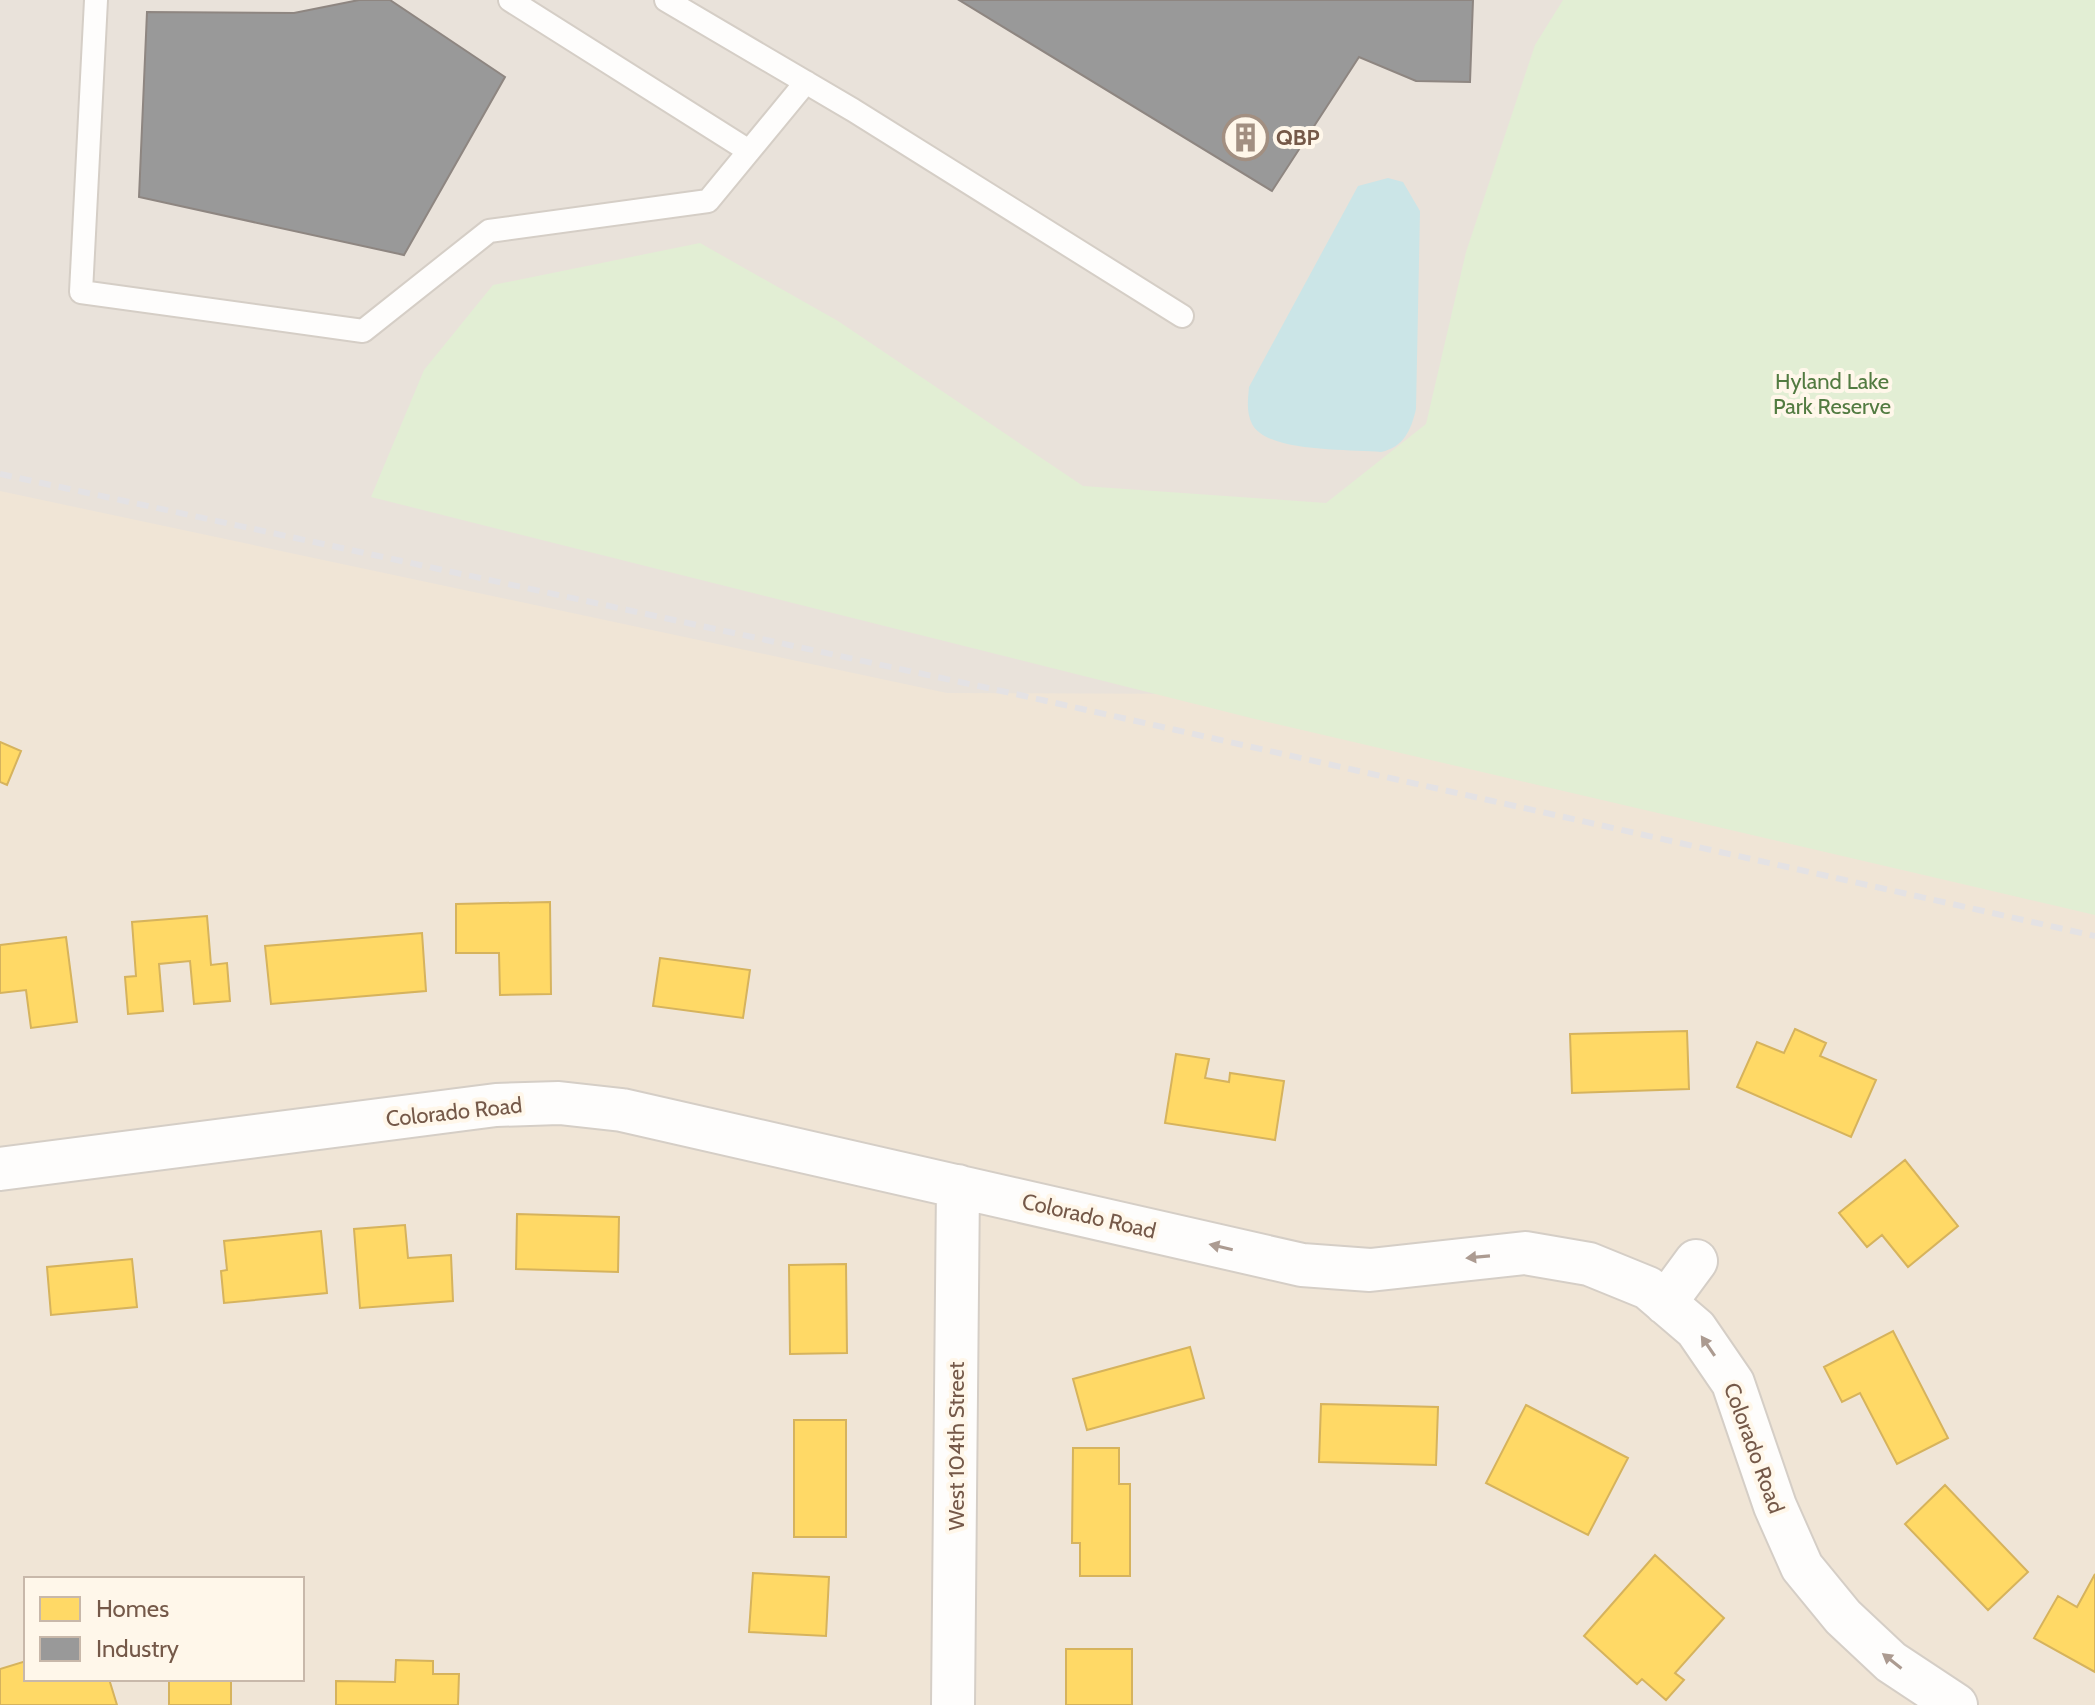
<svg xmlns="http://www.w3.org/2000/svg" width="2095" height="1705" font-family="Cabin,sans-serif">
<rect width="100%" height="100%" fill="#f6f2e9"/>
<path fill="#f0e5d6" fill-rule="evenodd" d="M0 489 1224 694 2095 906V1705H0ZM26 1579H302V1679H26Z"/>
<path fill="#e9e2da" d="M0 0H1567L1418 564 1224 694 947 693 0 491Z"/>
<path fill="#e2eed4" d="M1563 0H2095V915L1255 719 371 497 424 370 493 285 700 243 838 321 1083 486 1326 503 1426 424 1466 252 1535 45Z"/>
<path fill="#cbe5e7" d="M1388 178 1403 182 1420 211 1416 409C1411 430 1404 447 1381 452 1350 449 1267 453 1252 424 1246 412 1248 399 1249 387L1358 186Z"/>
<path fill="#ffd966" stroke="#d6b35d" stroke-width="2" d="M0 742 21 751 7 785 0 782Z
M550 902 551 994 500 995 499 953H456V904Z
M207 916 211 965 227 963 230 1001 194 1004 190 961 159 964 163 1011 128 1014 125 977 136 976 132 922Z
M422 933 426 991 271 1004 265 946Z
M66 937 77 1022 31 1028 26 990 0 993V945Z
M660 958 750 970 743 1018 653 1006Z
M1795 1029 1826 1043 1820 1056 1876 1080 1851 1137 1737 1087 1757 1042 1784 1053Z
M1687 1031 1689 1089 1572 1093 1570 1034Z
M1176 1054 1209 1059 1205 1078 1229 1082 1230 1073 1284 1081 1275 1140 1165 1123Z
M1905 1160 1958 1226 1908 1267 1882 1235 1867 1247 1839 1213Z
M517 1214 619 1217 618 1272 516 1269Z
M405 1225 408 1258 451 1255 453 1301 360 1308 354 1229Z
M321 1231 327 1293 224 1303 221 1271 227 1270 224 1241Z
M132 1259 137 1307 51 1315 47 1267Z
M846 1264 847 1353 790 1354 789 1265Z
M1893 1331 1948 1438 1897 1464 1860 1393 1842 1402 1824 1367Z
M1190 1347 1204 1398 1087 1430 1073 1379Z
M1321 1404 1438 1407 1436 1465 1319 1462Z
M1526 1405 1628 1458 1588 1535 1486 1483Z
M794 1420H846V1537H794Z
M1073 1448H1119V1484H1130V1576H1080V1543H1072Z
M1945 1485 2028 1572 1988 1610 1905 1524Z
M1655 1555 1724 1618 1675 1673 1684 1680 1666 1700 1642 1679 1637 1684 1584 1636Z
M753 1573 829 1577 826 1636 749 1632Z
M2095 1574V1672L2034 1638 2058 1596 2077 1607Z
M1066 1649H1132V1705H1066Z
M396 1660 433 1661V1674H459L458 1705H336V1681L395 1682Z
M26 1661V1679H109L117 1705H0V1669Z
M169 1679H231V1705H169Z"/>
<path fill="#999" stroke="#8e8681" stroke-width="2" d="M359 0H390L505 77 404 255 139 197 147 12 294 13Z
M959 0H1473L1470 82 1416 81 1359 57 1272 191Z"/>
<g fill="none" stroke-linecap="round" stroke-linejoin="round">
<defs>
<path id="lane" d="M96 0 81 292 363 331 489 231 708 201 806 82
M510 0 749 151
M666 0 853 110 1182 316"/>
<path id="street" d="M0 1169 496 1105 559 1103 622 1110 1302 1265 1370 1270 1525 1253 1589 1264 1648 1288 1696 1329 1733 1383 1775 1506 1802 1567 1843 1617 1891 1662 1956 1705
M1665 1303 1696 1261
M953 1705 958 1186"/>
</defs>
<use href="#lane" stroke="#d5cec6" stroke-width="26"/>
<use href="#street" stroke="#d5cec6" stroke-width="46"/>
<use href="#lane" stroke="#fefdfc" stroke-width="22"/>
<use href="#street" stroke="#fefdfc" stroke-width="42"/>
<path stroke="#e4e2e4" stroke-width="6" stroke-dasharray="12 8" stroke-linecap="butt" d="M0 474 1020 695 2095 936"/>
</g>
<defs><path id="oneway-solid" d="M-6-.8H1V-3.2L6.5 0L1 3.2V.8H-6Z" transform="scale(2)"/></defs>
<g fill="#ac9b91">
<use href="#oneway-solid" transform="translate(1221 1247) rotate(-167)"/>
<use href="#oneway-solid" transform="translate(1478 1257) rotate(175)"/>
<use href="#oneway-solid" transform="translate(1708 1346) rotate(-124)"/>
<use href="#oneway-solid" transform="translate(1892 1661) rotate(-142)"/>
</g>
<defs>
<symbol id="building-ring" viewBox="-11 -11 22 22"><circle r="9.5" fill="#fff7ea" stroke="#a28f81" stroke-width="1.5"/><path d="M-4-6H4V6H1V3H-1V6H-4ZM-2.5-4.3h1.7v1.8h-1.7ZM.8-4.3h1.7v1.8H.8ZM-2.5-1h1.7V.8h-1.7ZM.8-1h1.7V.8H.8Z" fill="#a28f81"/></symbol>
</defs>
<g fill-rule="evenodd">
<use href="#building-ring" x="1220" y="112" width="51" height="51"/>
</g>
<g text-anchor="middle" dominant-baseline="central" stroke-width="8" stroke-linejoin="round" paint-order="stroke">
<g font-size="22" font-weight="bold" fill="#755949" stroke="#fff7ea" text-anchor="start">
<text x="1276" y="137">QBP</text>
</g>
<g font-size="22" fill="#527b41" stroke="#fff7ea">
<text x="1832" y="381">Hyland Lake<tspan x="1832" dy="25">Park Reserve</tspan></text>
</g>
<g font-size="22" fill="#755949" stroke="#fff7ea">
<text transform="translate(454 1112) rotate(-6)">Colorado Road</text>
<text transform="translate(1089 1216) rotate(13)">Colorado Road</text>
<text transform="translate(956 1446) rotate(-90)">West 104th Street</text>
<text transform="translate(1754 1448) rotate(70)">Colorado Road</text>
</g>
</g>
<rect x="24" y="1577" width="280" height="104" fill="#fff7ea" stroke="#c8b8aa" stroke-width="2"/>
<rect x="40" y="1597" width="40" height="24" fill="#ffd966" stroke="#c8b8aa" stroke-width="2"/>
<text x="96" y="1617" font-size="24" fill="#755949">Homes</text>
<rect x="40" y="1637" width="40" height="24" fill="#999999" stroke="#c8b8aa" stroke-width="2"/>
<text x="96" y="1657" font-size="24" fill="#755949">Industry</text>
</svg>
